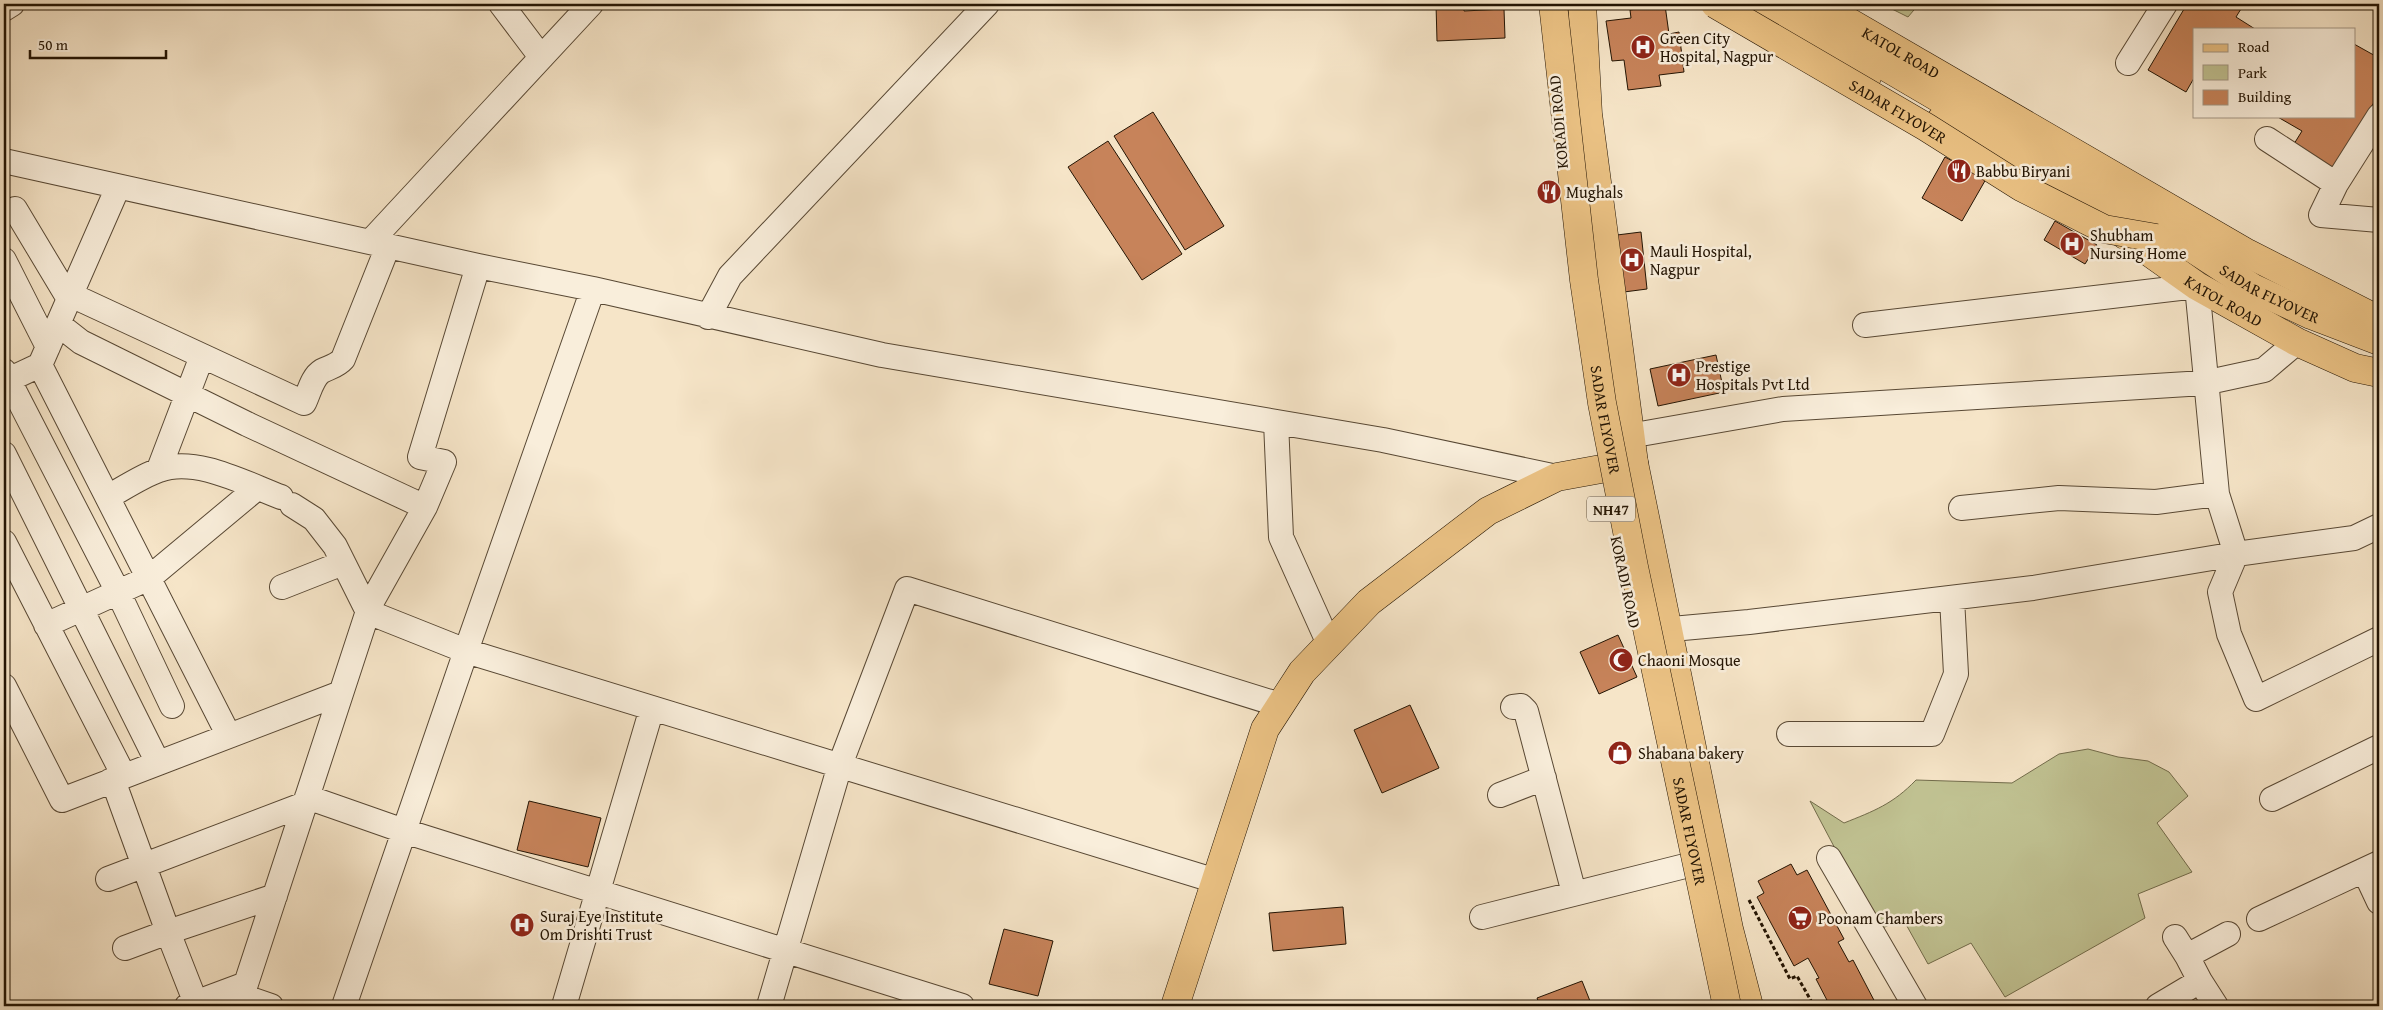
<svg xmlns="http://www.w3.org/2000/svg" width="2383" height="1010" font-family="'Gentium Book Plus',serif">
<rect width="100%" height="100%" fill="#f6e5c8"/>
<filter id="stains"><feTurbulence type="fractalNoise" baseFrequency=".004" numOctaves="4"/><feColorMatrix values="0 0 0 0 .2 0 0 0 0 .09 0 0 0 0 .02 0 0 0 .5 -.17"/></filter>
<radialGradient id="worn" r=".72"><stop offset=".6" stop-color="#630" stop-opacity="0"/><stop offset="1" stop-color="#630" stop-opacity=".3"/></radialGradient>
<path fill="#c1c393" stroke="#726c4b" d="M1882 4H1919L1908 17Z
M2088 749 2118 757 2148 761 2169 772 2188 796 2157 823 2192 872 2138 894 2145 918 2005 997 1971 943 1928 964 1903 919 1878 930 1810 801 1844 823C1874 811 1893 804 1916 780L2012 783 2059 754Z"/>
<path fill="#c7835a" stroke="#231403" d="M1436 4H1464V11L1504 9 1505 38 1437 41Z
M2187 4H2244L2236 17 2255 29H2194V78L2186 92 2148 70Z
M1665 5 1669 34 1679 32 1684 72 1659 75 1661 86 1628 90 1624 60 1612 61 1606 21 1631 18 1630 10Z
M2354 44 2379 58V94L2330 176 2289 152 2302 131 2276 116H2354Z
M1153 112 1224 226 1185 250 1114 136Z
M1108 141 1182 254 1142 280 1068 167Z
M1945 157 1986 179 1962 221 1922 198Z
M2055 221 2097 245 2085 264 2044 240Z
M1641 232 1647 289 1624 292 1617 235Z
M1716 355 1724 392 1658 406 1650 369Z
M1618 635 1637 677 1599 694 1580 652Z
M1410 705 1439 768 1382 793 1354 730Z
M529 801 601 818 588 867 517 850Z
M1791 864 1797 875 1807 870 1844 939 1838 942 1849 962 1853 960 1877 1006H1830L1816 979 1819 978 1808 958 1794 966 1757 897 1764 893 1758 881Z
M1343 907 1346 944 1273 951 1269 913Z
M1004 929 1053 941 1038 996 989 984Z
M1582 981 1592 1006H1540L1537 998Z"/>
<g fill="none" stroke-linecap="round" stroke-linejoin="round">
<defs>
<path id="minor" d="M501 4 541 57
M4 9 12 4
M2128 63 2165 4
M2267 139 2336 184 2321 215 2379 220
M4 161 478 266 593 289 882 355 1383 440 1557 477
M2336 184 2379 116
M15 209 69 299
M370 242 591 4
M4 260 48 347
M71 295 304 403C309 393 312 377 322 371 330 367 337 366 343 359L388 246
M708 317 730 276 987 4
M58 324 81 342 247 424 425 507
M1865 325 2197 286 2217 494 2236 554 2220 592 2229 634 2256 699 2379 639
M40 365 229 736
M4 371 118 592 172 706
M4 382 40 365 118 187
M1276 422 1281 537 1329 644
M1612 439 1783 409 2204 383 2264 370 2297 342
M4 454 158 763
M159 469 202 356
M108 497C124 488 142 476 159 470 196 456 246 484 281 497
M292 505 314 519 335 546 368 612 466 651 593 289
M1961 508 2059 498 2156 502 2217 494
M4 542 124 776
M282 587 343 563
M46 625 149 578 257 488
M1650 631 1749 622 2033 588 2236 554 2354 538 2379 526
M4 686 62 800 341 693
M1513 707 1521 706 1526 711 1574 893
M1789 734H1932L1956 674 1952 598
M110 781 114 783 168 932 275 896
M1500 795 1544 778
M307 797 404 831 962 1006
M2272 799 2379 747
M1829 858 1915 1006
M2364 870 2379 902
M108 879 305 804
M1482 917 1689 865
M2259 919 2379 863
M2175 937 2187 956
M125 948 168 932 197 1006
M2200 981 2187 956 2228 934
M187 1006 246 984
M271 1006 242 996 370 605 425 507 444 462 420 457 478 266
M344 1006 466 651 1216 881
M564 1006 652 708
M769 1006 840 765 907 589 1280 705
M2158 1006 2200 981 2216 1006"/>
<g id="major">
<path d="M1582 4 1588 114 1634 463 1729 929 1749 1006"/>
<path d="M1746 4 1867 77"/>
<path id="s1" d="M1818 4 2247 253 2367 314 2379 318"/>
<path id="s2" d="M1940 121 2084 206 2197 286 2297 342 2355 368 2379 373"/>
<path d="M1175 1006 1265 729 1302 672 1369 602 1488 511 1557 477 1634 463"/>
</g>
<g id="highway">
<path id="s3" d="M1779 4 2175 237 2253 288 2311 315 2379 341"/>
</g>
</defs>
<use href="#minor" stroke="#584834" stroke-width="26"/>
<use href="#major" stroke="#231403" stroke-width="29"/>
<use href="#highway" stroke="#231403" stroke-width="29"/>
<path stroke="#231403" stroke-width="3" stroke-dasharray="4 2.5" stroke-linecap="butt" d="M1749 900 1790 979 1797 976 1814 1006"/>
<use href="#minor" stroke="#f9eedb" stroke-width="24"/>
<use href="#major" stroke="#ebc284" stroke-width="28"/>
<use href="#highway" stroke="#ebc284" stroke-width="28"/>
<defs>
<g id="highway-bridge">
<path id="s4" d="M1553 4 1584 280 1602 403 1634 567 1727 1006"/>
<path id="s5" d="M1715 4 1926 127 2021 187 2104 229 2156 238"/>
</g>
</defs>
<use href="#highway-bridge" stroke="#231403" stroke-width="29" stroke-linecap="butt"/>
<use href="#highway-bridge" stroke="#ebc284" stroke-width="28"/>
</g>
<defs>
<symbol id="hospital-disc" viewBox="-11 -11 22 22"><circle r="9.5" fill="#8f2418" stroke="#f9eedb"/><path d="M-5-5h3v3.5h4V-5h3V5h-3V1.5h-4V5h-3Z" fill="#fff"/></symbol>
<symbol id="restaurant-disc" viewBox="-11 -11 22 22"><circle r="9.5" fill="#8f2418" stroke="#f9eedb"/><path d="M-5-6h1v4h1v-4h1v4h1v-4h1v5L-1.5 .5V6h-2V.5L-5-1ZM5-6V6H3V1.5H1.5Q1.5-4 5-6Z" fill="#fff"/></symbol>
<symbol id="mosque-disc" viewBox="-11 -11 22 22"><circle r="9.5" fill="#8f2418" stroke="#f9eedb"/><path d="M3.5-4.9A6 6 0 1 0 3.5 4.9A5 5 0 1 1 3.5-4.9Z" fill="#fff"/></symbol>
<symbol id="shop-disc" viewBox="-11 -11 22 22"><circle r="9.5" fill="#8f2418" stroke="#f9eedb"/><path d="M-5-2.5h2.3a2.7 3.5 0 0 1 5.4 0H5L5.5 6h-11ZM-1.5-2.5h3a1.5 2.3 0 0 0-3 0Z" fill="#fff"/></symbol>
<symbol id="supermarket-disc" viewBox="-11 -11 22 22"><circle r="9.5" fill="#8f2418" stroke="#f9eedb"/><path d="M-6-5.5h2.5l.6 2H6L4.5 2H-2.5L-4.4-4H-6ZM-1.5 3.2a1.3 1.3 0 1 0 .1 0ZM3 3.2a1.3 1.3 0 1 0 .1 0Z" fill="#fff"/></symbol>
</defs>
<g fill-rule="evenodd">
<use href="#hospital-disc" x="1629" y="33" width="28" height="28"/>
<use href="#restaurant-disc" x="1945" y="157" width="28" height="28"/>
<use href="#restaurant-disc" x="1535" y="178" width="28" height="28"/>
<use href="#hospital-disc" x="2058" y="230" width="28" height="28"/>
<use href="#hospital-disc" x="1618" y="246" width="28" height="28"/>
<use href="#hospital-disc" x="1665" y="361" width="28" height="28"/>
<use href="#mosque-disc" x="1607" y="646" width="28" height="28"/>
<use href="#shop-disc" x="1606" y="739" width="28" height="28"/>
<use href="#supermarket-disc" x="1786" y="904" width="28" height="28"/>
<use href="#hospital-disc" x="508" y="911" width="28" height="28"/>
</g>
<g text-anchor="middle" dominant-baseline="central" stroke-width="5" stroke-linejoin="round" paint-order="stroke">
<rect fill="#f9eedb" stroke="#635544" stroke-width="1" x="1587" y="496.5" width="48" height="25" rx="4"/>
<g font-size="15" font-weight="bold" fill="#231403">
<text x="1611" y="509">NH47</text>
</g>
<g font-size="16" fill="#231403" stroke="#f9eedb" text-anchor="start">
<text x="1660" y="38">Green City<tspan x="1660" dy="18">Hospital, Nagpur</tspan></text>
<text x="1976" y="171">Babbu Biryani</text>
<text x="1566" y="192">Mughals</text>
<text x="2090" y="235">Shubham<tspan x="2090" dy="18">Nursing Home</tspan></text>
<text x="1650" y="251">Mauli Hospital,<tspan x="1650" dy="18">Nagpur</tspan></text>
<text x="1696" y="366">Prestige<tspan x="1696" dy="18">Hospitals Pvt Ltd</tspan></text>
<text x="1638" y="660">Chaoni Mosque</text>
<text x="1638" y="753">Shabana bakery</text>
<text x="540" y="916">Suraj Eye Institute<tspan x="540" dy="18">Om Drishti Trust</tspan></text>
<text x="1818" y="918">Poonam Chambers</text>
</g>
<g font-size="16" fill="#231403" stroke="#f9eedb">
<text stroke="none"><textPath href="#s1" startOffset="96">KATOL ROAD</textPath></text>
<text stroke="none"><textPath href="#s5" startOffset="212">SADAR FLYOVER</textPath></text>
<text transform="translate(1558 122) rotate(-95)">KORADI ROAD</text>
<text stroke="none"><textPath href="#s3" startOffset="570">SADAR FLYOVER</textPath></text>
<text stroke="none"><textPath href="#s2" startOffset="336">KATOL ROAD</textPath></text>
<text stroke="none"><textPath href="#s4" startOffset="419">SADAR FLYOVER</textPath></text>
<text transform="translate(1626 582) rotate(78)">KORADI ROAD</text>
<text stroke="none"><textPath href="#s4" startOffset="839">SADAR FLYOVER</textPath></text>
</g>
</g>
<rect width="2383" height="1010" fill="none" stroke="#f6e5c8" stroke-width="20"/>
<rect x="5" y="5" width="2373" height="1000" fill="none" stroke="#231403" stroke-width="2.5"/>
<rect x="10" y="10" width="2363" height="990" fill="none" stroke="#231403"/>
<rect x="2193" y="28" width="162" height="90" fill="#f9eedb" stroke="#a39785"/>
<rect x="2203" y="44" width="25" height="8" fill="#ebc284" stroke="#a39785"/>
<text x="2238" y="52" font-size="15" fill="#231403">Road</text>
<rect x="2203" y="65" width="25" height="15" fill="#c1c393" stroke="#a39785"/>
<text x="2238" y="78" font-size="15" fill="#231403">Park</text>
<rect x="2203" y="90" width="25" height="15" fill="#c7835a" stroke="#a39785"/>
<text x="2238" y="102" font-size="15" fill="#231403">Building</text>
<path d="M30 50v8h136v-8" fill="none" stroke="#231403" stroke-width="2.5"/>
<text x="38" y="50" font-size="15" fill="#231403" stroke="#f9eedb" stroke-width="4" paint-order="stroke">50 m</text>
<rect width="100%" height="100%" filter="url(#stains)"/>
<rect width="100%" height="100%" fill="url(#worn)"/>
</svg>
